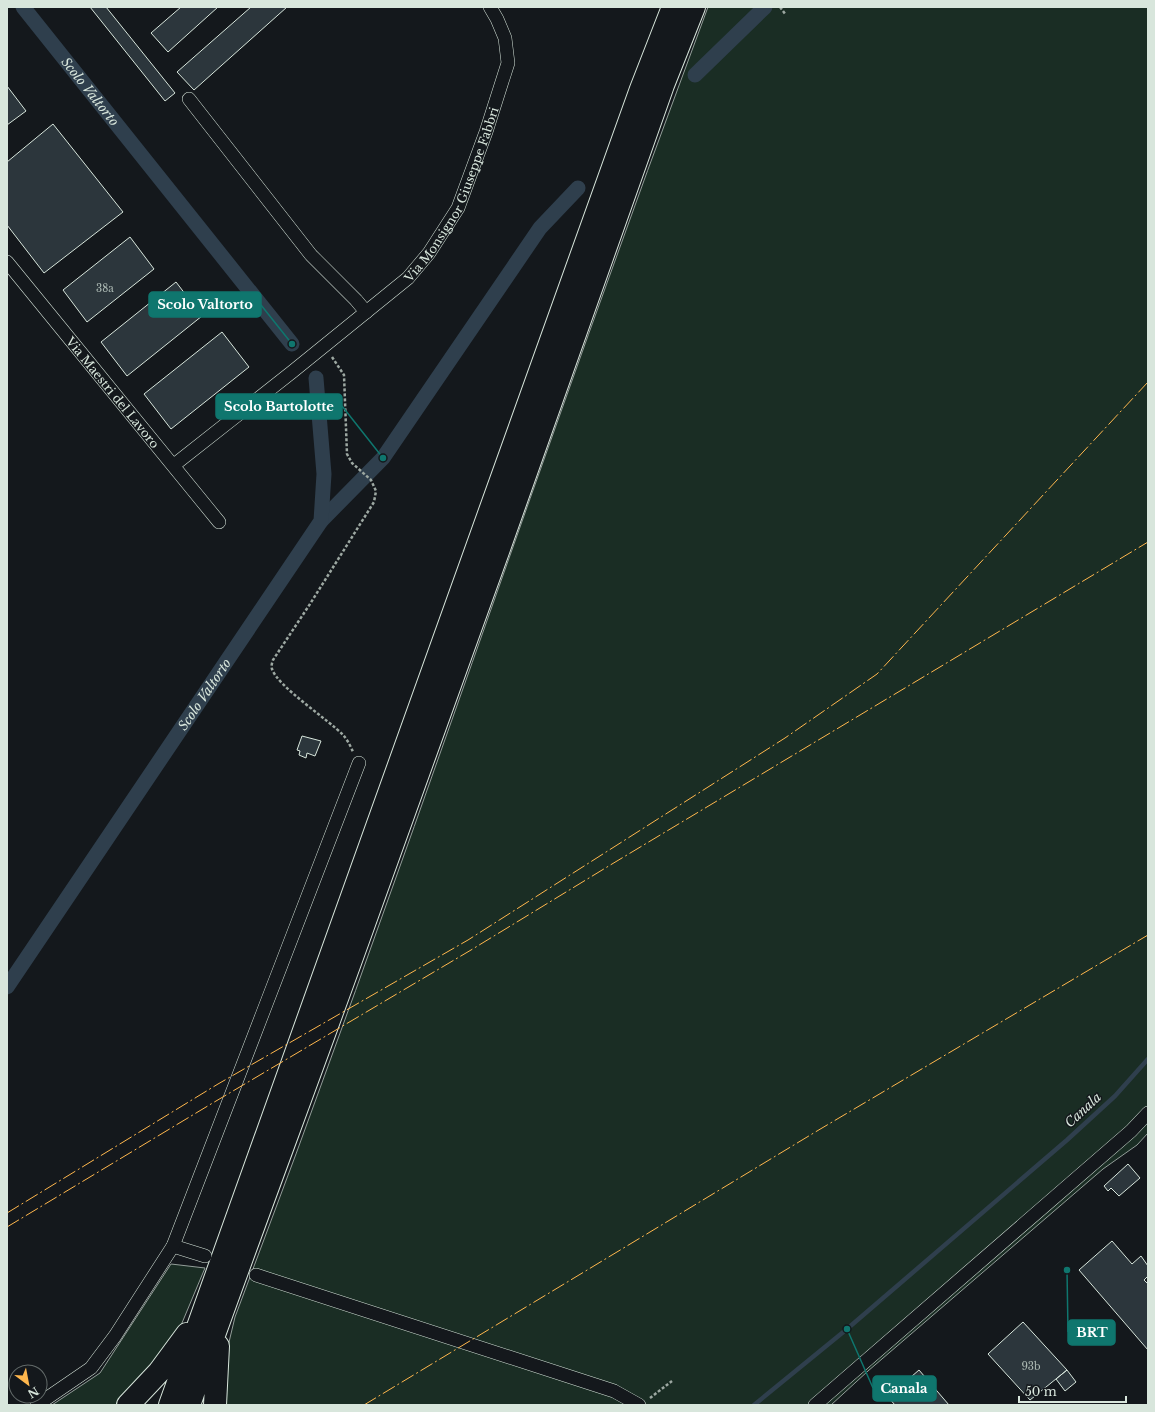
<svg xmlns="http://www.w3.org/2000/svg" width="1155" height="1412" font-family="'Libre Baskerville',serif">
<rect width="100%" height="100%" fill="#14181c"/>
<path fill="#1a2d24" stroke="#939e99" d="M708 7H1148V1133L1137 1145 1103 1169 868 1371 831 1405H221L224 1363 235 1317C400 883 545 442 708 7Z
M171 1264 205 1268 174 1342 122 1405H52L100 1373Z"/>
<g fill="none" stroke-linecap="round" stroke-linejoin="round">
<path stroke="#2f3f4d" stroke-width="4.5" d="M754 1405 847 1329 1067 1140 1115 1096 1148 1059"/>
<g stroke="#2f3f4d" stroke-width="15">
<path id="s1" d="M23 7 292 344"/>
<path d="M695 75 765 7"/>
<path d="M321 521 383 458 540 228 578 188"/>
<path id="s2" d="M7 987 321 521 324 474 316 378"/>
</g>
</g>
<path fill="#2c363c" stroke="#d8e6dc" d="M90 7H106L175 93 165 101Z
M181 7H218L168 52 151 33Z
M251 7H287L194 90 177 72Z
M7 86 26 111 7 125Z
M53 124 123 212 44 273 7 225V162Z
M130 237 154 269 87 322 63 290Z
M176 282 202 316 127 376 101 342Z
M222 332 249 367 171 429 144 394Z
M302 736 321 741 315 756 307 753 306 758 299 755 300 751 297 750Z
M1128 1164 1140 1178 1119 1196 1111 1188 1108 1191 1104 1186Z
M1112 1241 1132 1264 1141 1256 1148 1266V1276L1144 1280 1148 1284V1350L1079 1270Z
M1023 1322 1067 1370 1030 1400 988 1354Z
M919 1370 949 1405H895L888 1397Z
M1067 1370 1076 1382 1065 1391 1056 1379Z"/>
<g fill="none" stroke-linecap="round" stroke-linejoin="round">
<defs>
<g id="minor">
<path d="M189 99 311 255 356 300 366 312"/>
<path id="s3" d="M7 262 219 522"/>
<path id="s4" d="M174 465 292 372 408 278 429 253 458 208 486 132 508 63 505 38 497 19 490 7"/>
<path d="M173 1246 205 1256"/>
<path d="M256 1275 614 1391 639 1405"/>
<path d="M37 1405 91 1368 115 1336 173 1246 359 763"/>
<path d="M815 1405 1131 1131 1148 1113"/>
</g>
<path id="motorway" d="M128 1405 159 1372 187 1334
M170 1405 641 89 673 7
M189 1405C246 1243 307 1083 365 921 466 643 565 364 663 85L694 7
M215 1405 218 1346"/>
</defs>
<use href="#minor" stroke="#d8e6dc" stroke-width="14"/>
<use href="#motorway" stroke="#d8e6dc" stroke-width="24"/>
<path stroke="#9da8a2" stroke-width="2.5" stroke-dasharray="3 2" stroke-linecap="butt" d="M780 7 786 15
M332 357 344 375 347 454 352 463 371 480 376 491 374 502 310 604 273 660C272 663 271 666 272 669 278 687 328 719 344 736 348 741 351 747 353 752
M650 1398 672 1381"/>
<use href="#minor" stroke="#14181c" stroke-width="13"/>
<use href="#motorway" stroke="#14181c" stroke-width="22"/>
<path stroke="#ffb74d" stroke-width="1" stroke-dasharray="14 3 2 3" stroke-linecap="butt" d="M7 1213 218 1084 468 940 785 738 877 674 1148 382
M7 1227 211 1104 471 950 612 864 1148 542
M364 1405 817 1131 1148 935"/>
</g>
<g text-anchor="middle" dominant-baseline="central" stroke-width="3" stroke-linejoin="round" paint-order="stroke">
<g font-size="10" fill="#adbab4">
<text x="105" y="288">38a</text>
<text x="1031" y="1366">93b</text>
</g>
<g font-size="12" fill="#d8e6dc" stroke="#14181c">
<text stroke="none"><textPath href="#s4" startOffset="395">Via Monsignor Giuseppe Fabbri</textPath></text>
<text stroke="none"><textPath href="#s3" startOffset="168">Via Maestri del Lavoro</textPath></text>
</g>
<g font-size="13" font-style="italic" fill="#d8e6dc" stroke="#14181c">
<text stroke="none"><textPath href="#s1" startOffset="108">Scolo Valtorto</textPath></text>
<text stroke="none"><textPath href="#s2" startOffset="353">Scolo Valtorto</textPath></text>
<text transform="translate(1083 1110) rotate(-43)">Canala</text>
</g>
</g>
<path fill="none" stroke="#0f766e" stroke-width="1.5" d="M292 344L261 305M383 458L342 406M1067 1270L1068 1332M847 1329L873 1388"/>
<g fill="#0f766e" stroke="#14181c" stroke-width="1.5">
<circle cx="292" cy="344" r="4"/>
<circle cx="383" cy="458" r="4"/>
<circle cx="1067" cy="1270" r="4"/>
<circle cx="847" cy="1329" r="4"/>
</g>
<g fill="#0f766e" stroke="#0f766e" stroke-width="1.5">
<rect x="149" y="292" width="112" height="25" rx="4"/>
<rect x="216" y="394" width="126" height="25" rx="4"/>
<rect x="1068" y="1320" width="47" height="25" rx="4"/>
<rect x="873" y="1376" width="63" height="25" rx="4"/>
</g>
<g font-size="13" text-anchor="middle" font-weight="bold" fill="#fff">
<text x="205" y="309">Scolo Valtorto</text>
<text x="279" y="411">Scolo Bartolotte</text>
<text x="1092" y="1337">BRT</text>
<text x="904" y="1393">Canala</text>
</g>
<rect width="1155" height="1412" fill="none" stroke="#d8e6dc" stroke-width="16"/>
<g transform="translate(28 1384) rotate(148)"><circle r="19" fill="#14181c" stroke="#626a69"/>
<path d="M0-3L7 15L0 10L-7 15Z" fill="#ffb74d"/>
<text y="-6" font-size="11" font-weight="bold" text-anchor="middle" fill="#d8e6dc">N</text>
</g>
<path d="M1019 1396v6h107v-6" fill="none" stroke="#d8e6dc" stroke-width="2"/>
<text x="1025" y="1396" font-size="12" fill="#d8e6dc" stroke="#14181c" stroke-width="3" paint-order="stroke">50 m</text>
</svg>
